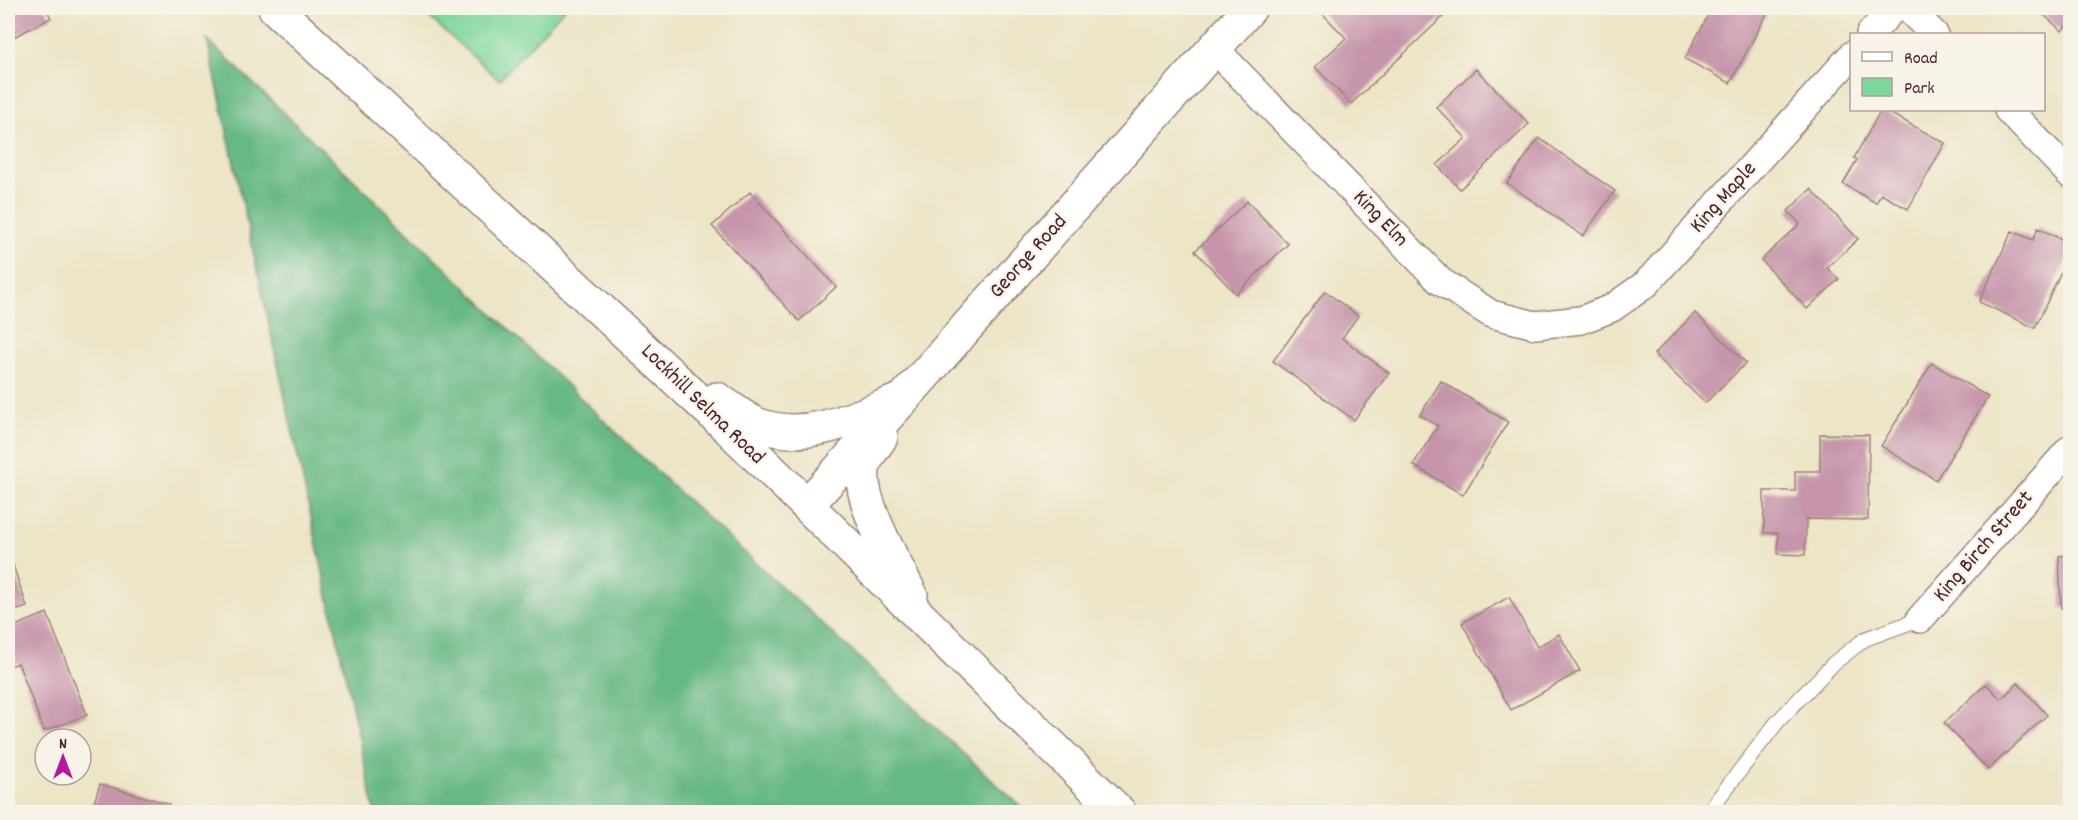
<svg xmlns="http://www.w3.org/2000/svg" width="2078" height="820" font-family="Dekko,sans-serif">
<rect width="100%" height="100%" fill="#f7f3e8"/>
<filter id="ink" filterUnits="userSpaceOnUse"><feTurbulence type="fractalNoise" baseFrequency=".0167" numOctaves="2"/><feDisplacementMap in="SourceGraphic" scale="12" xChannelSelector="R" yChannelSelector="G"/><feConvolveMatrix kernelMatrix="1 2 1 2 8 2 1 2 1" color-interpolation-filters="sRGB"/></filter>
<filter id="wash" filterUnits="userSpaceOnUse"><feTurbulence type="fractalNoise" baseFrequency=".008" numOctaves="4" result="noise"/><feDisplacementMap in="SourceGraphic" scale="24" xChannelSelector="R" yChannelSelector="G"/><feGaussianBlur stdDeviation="1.35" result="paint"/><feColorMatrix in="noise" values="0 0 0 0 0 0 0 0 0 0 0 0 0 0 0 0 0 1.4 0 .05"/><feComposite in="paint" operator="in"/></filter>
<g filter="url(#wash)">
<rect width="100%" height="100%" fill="#ece5c6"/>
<path fill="#7ed79d" stroke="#647b64" stroke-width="1.5" d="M419 8H565L499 80Z"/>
<path fill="#66b884" stroke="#586c58" stroke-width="1.5" d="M207 39 671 485 1027 812H375Z"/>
<g id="blocks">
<path fill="#c694ab" d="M8 8H46L51 18 8 40Z
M1320 8H1452L1351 104 1315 67 1346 38 1318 9Z
M1712 8H1770L1730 83 1685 59Z
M2036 8H2070V21L2062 31Z
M1476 69 1529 124 1460 189 1437 165 1466 138 1436 107Z
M1881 110H1884L1945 143 1908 209 1881 194 1876 203 1843 184 1857 160 1854 158Z
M1539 138 1615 191 1583 236 1507 183Z
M1811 189 1858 239 1827 268 1839 279 1807 309 1761 260 1800 224 1788 211Z
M750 192 836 287 799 321 712 226Z
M1247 201 1288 244 1236 294 1195 251Z
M2038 228 2070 243V252L2035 328 1979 302 2012 231 2033 240Z
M1325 291 1358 316 1342 338 1389 373 1354 420 1273 361Z
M1695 313 1746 363 1705 403 1654 354Z
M1932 363 1988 397 1936 480 1881 446Z
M1441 381 1508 422 1463 495 1413 465 1438 426 1420 415Z
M1820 434 1869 435 1868 520 1806 519 1805 555 1778 554V533H1764V491H1795V471H1820Z
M8 550 27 607 8 613Z
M2070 555V607L2061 608 2059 556Z
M1509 597 1537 647 1559 634 1580 671 1511 710 1462 623Z
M47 613 87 715 44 731 18 663 8 667V629Z
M2018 683 2047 715 1988 770 1944 723 1986 684 2001 699Z
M100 784 169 804 166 812H91Z"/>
</g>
</g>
<g filter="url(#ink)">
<use href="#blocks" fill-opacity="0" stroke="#9b8278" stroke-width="1.5"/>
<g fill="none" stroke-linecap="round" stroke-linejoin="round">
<defs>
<path id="lane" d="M1708 812 1778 721 1834 663 1865 639 1920 619"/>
<path id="street" d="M1907 8 1934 34
M1870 34 1894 8
M1214 48 1440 281 1491 314 1535 325 1581 320 1612 308 1646 284 1852 55
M2008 110 2070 174
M1920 619 2070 449"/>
<path id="secondary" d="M275 8 724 424 1119 812
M717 399C730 407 746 421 761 426 808 441 852 419 895 402
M881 437C876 445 867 455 864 465 855 497 896 565 911 595
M807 505 903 399 1250 8"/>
</defs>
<use href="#lane" stroke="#9b8278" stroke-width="16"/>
<use href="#street" stroke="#9b8278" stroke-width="30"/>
<use href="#secondary" stroke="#9b8278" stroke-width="36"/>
<use href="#lane" stroke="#fff" stroke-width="14"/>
<use href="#street" stroke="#fff" stroke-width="27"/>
<use href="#secondary" stroke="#fff" stroke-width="33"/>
</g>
</g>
<g text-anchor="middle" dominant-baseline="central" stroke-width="4.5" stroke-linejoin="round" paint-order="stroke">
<g font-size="22" fill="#4a1f2b" stroke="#f7f3e8">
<text transform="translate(1724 198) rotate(-48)">King Maple</text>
<text transform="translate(1380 219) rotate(46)">King Elm</text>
<text transform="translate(1029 257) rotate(-48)">George Road</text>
<text transform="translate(702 405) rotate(44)">Lockhill Selma Road</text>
<text transform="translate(1984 547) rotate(-49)">King Birch Street</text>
</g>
</g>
<rect width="2078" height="820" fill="none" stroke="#f7f3e8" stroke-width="30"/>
<rect x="1850" y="33" width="195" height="78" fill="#f7f3e8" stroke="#b29e9c" stroke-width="1.5"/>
<rect x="1862" y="52" width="30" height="9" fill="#ffffff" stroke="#b29e9c" stroke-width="1.5"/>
<text x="1904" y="63" font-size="18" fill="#4a1f2b">Road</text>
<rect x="1862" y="78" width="30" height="18" fill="#7ed79d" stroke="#b29e9c" stroke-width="1.5"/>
<text x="1904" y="93" font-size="18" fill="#4a1f2b">Park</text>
<g transform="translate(63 757)"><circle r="28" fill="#f7f3e8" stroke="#b29e9c" stroke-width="1.5"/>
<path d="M0-4.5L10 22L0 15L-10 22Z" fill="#b5179e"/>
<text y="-9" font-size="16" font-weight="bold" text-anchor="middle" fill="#4a1f2b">N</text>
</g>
</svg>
